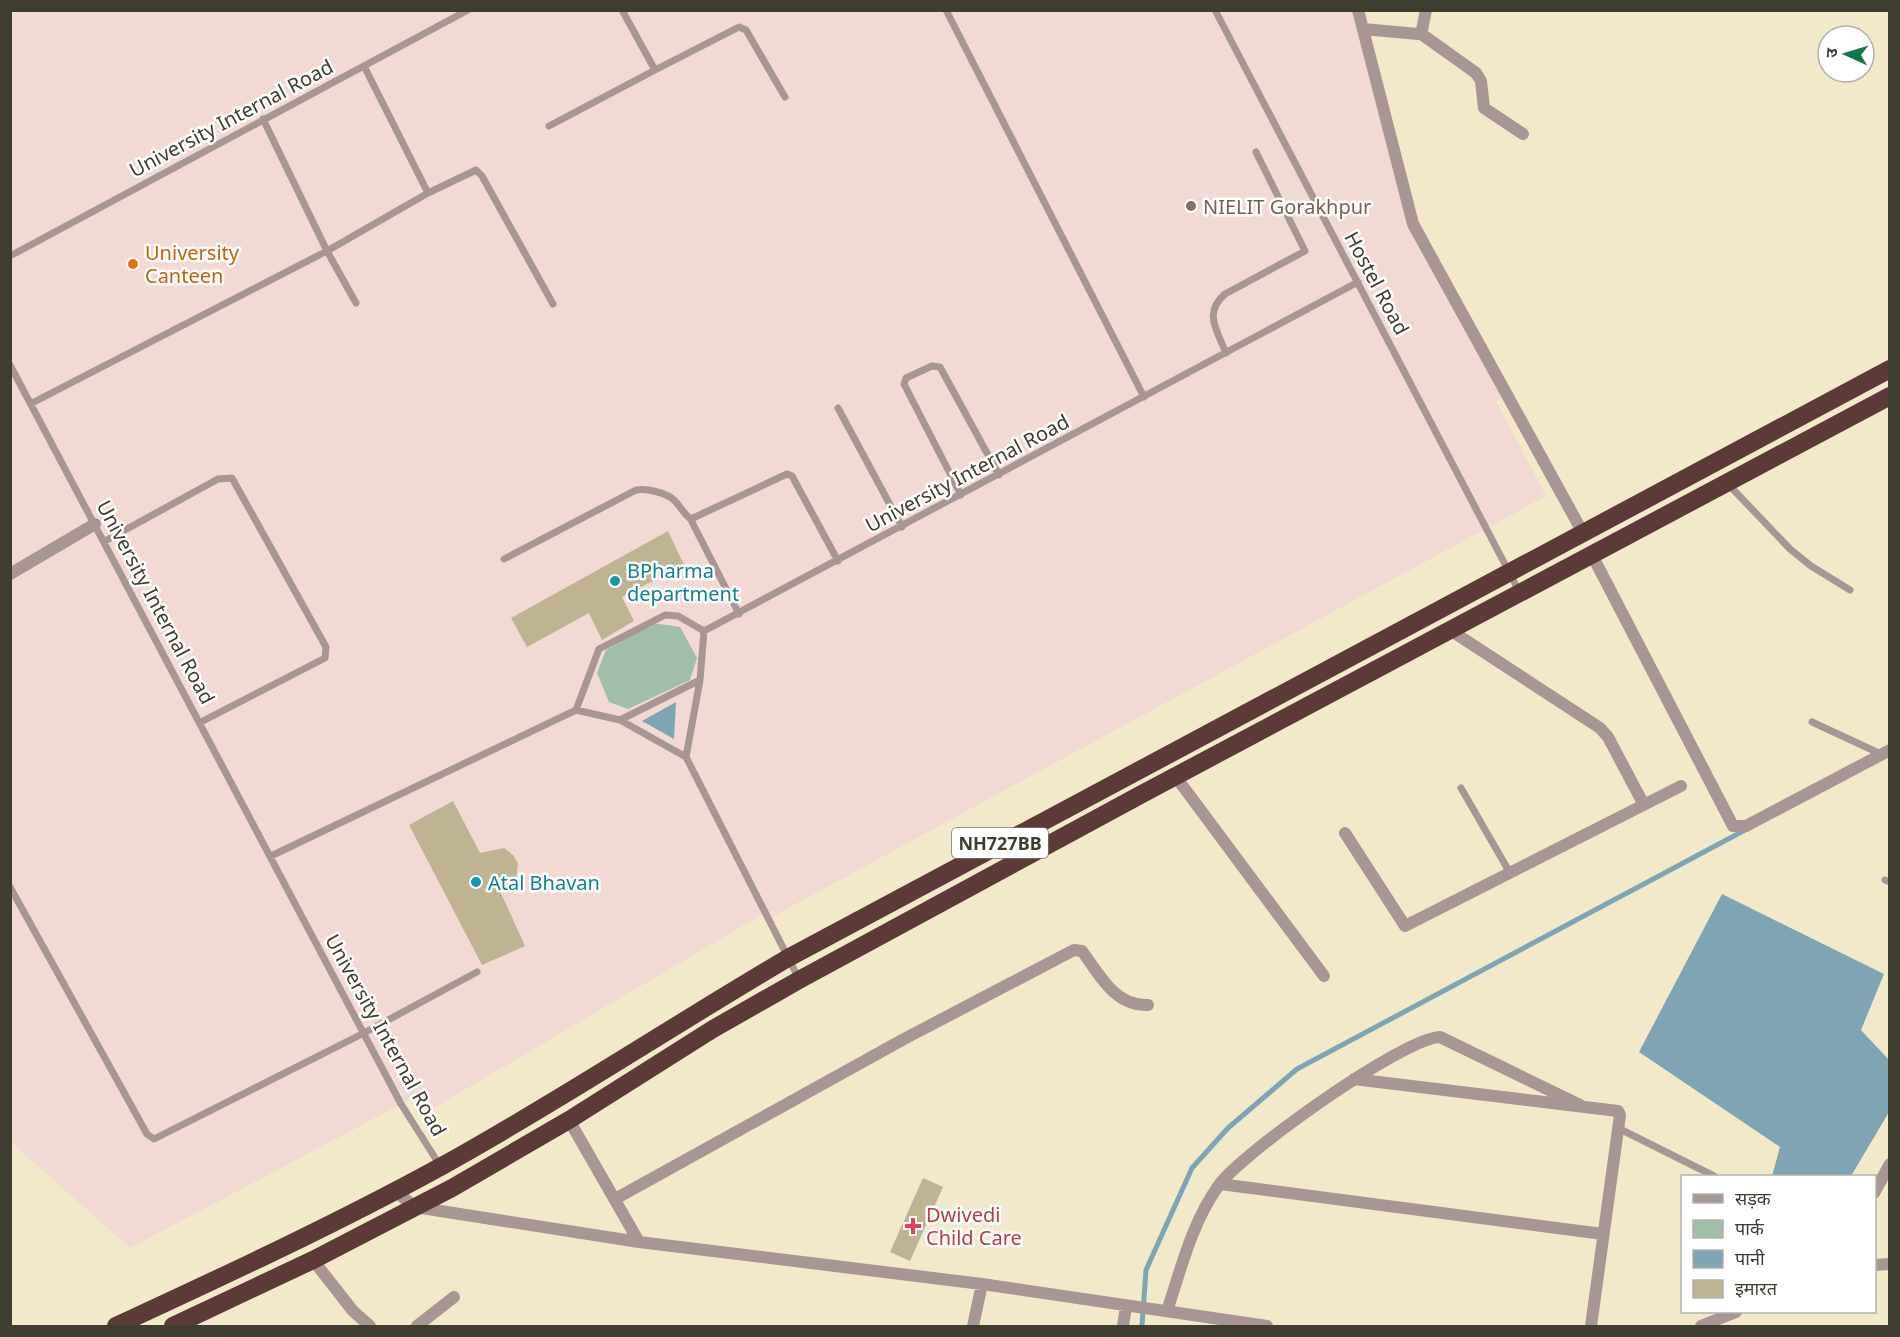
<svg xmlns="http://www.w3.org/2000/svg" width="1900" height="1337" font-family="'Noto Sans','Noto Sans Devanagari',sans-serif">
<rect width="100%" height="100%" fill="#f2e9ca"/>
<path fill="#f2d9d3" d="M11 11H1363L1419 220 1508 397 1496 401 1546 496 768 919 766 912 422 1115 411 1099 130 1248 11 1142Z"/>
<path fill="#a0bea9" d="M653 623 680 627 697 658 690 680 628 709 609 702 597 673 606 650Z"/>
<path fill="#7fa4b4" d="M676 702 674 739 642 721Z
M1722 894 1884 974 1861 1030 1889 1060V1112L1851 1176H1772L1780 1147 1639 1052Z"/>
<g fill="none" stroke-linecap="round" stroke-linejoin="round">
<path stroke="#7fa4b4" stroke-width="5" d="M1142 1326 1146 1270 1192 1168 1228 1128 1297 1069 1747 829"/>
</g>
<path fill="#beb493" d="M668 531 684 565 622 597 634 621 602 640 589 613 527 647 511 618Z
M453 801 480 853 504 848 513 855 518 863 516 880 500 891 525 946 482 965 409 825Z
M923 1178 943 1187 910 1261 890 1252Z"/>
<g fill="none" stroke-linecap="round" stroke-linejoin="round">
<path stroke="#a79694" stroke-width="7" d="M946 10 1144 397
M1215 10 1520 593
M364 66 428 193 476 170 482 176 553 304
M655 70 739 27 746 30 785 97
M263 119 327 251 356 303
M549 126 655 70 622 10
M10 256 468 10
M1226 353C1217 330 1203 313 1225 294L1305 251 1256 152
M10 365 401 1104 439 1164
M32 403 327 251 428 193
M838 408 902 527
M1727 483 1790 549 1811 566 1850 590
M961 495 904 384 906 378 932 366 940 367 999 475
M105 541 218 479 232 478 326 647 325 658 201 722
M504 559 636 490C646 488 668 493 675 501 682 508 683 514 692 520
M739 614 692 522 693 518 787 474 792 476 838 561
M704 631 1358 282
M576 710 599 649 665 615 678 616 704 631
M620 720 700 680
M1812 722 1881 754
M686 757 700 680 704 631
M1461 788 1510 873
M271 856 576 710 620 720 686 757 799 979
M1885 880 1890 882
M10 887 147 1134 154 1139 364 1033 477 972
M1618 1128 1714 1176"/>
<path stroke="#a79694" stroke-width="12" d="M1358 10 1413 224 1583 533
M1363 29 1418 34 1422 30 1426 10
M1420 33 1476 73 1481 81 1484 108 1523 134
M1592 555 1733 826H1746L1890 750
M10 574 95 524
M1450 630 1600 728 1608 737 1644 805
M1176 777 1324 976
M1345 833 1405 926 1681 786
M1354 1079 1618 1111 1620 1115 1591 1326
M569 1120 639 1242
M1220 1184 1603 1234
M394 1190 415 1207 639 1242 982 1284 1267 1326
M1874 1193 1890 1164
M615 1199 904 1039 1074 950 1082 951C1099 974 1115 1007 1148 1005
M313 1260 353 1311 370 1326
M1874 1265 1890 1264
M1167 1311C1181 1269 1192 1222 1219 1185 1242 1153 1403 1038 1440 1037L1580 1105
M417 1326 454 1297
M973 1326 982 1284
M1123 1326 1126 1306
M1701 1326 1736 1312"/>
<path stroke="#5b3a38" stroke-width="18" d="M116 1326C226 1275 336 1224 442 1166 560 1101 672 1026 788 958L1890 369
M173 1326 313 1260 452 1188 569 1120 713 1029 799 980 1142 794 1890 396"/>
</g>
<circle fill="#8d6e63" stroke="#fff" stroke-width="2" cx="1191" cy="206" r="6"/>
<circle fill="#e8710a" stroke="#fff" stroke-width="2" cx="133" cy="264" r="6"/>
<g fill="#0f9aa8" stroke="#fff" stroke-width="2">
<circle cx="615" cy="581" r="6"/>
<circle cx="476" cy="882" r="6"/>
</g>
<path fill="#e0444e" stroke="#fff" stroke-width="2" d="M910 1217h6v6h6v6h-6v6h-6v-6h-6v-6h6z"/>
<g text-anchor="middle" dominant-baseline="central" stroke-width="5" stroke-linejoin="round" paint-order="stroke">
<rect fill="#fff" stroke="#79766e" stroke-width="1.5" x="952" y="828" width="96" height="30" rx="4.5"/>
<g font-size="18" font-weight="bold" fill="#3f3c30">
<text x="1000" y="843">NH727BB</text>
</g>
<g font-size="20" fill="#3f3c30" stroke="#fff">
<text transform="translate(231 118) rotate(-28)">University Internal Road</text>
<text transform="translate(1377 283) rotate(62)">Hostel Road</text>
<text transform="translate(967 473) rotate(-28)">University Internal Road</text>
<text transform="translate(156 602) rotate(62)">University Internal Road</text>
<text transform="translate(386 1035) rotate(61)">University Internal Road</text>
</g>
<g font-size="20" fill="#785e54" stroke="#fff" text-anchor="start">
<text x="1203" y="206">NIELIT Gorakhpur</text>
</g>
<g font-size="20" fill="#c56008" stroke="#fff" text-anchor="start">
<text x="145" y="252">University<tspan x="145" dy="23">Canteen</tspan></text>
</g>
<g font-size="20" fill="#0d838f" stroke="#fff" text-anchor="start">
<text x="627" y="570">BPharma<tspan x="627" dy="23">department</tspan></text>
<text x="488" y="882">Atal Bhavan</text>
</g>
<g font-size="20" fill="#be3a42" stroke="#fff" text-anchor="start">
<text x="926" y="1214">Dwivedi<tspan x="926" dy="23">Child Care</tspan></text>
</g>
</g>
<rect width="1900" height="1337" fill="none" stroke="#3f3c30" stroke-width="24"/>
<rect x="1681" y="1175" width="195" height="138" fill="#ffffff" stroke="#b2b1ac" stroke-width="1.5"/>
<rect x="1693" y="1194" width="30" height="9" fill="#a79694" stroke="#b2b1ac" stroke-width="1.5"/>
<text x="1735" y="1205" font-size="18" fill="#3f3c30">सड़क</text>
<rect x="1693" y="1220" width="30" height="18" fill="#a0bea9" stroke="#b2b1ac" stroke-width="1.5"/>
<text x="1735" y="1235" font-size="18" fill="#3f3c30">पार्क</text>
<rect x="1693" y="1250" width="30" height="18" fill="#7fa4b4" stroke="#b2b1ac" stroke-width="1.5"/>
<text x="1735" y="1265" font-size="18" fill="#3f3c30">पानी</text>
<rect x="1693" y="1280" width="30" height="18" fill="#beb493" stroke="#b2b1ac" stroke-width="1.5"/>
<text x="1735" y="1295" font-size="18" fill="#3f3c30">इमारत</text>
<g transform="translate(1846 54) rotate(274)"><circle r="28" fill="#ffffff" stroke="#b2b1ac" stroke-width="1.5"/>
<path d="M0-4.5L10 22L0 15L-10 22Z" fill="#13774e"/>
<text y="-9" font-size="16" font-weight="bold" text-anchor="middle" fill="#3f3c30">उ</text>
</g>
</svg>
